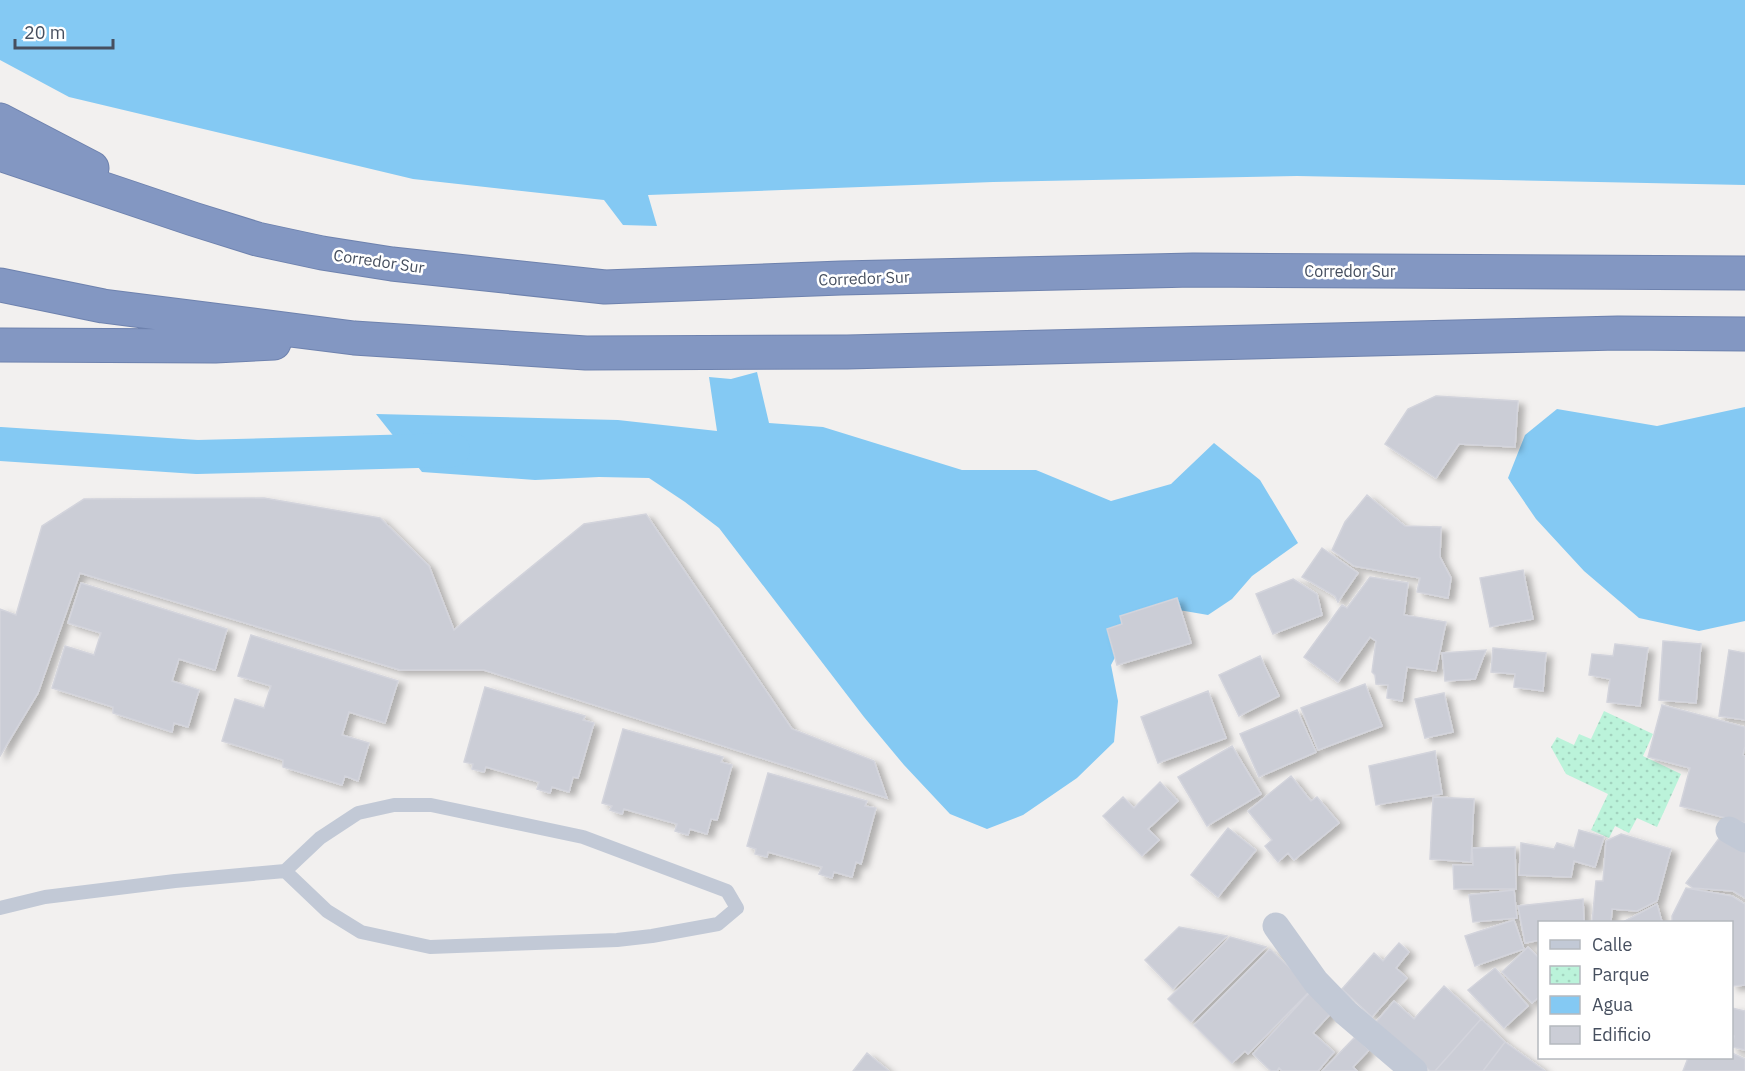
<svg xmlns="http://www.w3.org/2000/svg" width="1745" height="1071" font-family="'IBM Plex Sans',sans-serif">
<defs>
<pattern id="park-dots" width="8" height="8" patternUnits="userSpaceOnUse" patternTransform="scale(1.5)"><rect width="8" height="8" fill="#bbf3da"/><path d="M2 2h.1M6 6h.1" fill="none" stroke="#a2d2be" stroke-width="1.8" stroke-linecap="round"/></pattern>
<filter id="shadow"><feDropShadow dx="6" dy="4" stdDeviation="3" flood-color="#0004"/></filter>
</defs>
<rect width="100%" height="100%" fill="#f2f0ef"/>
<path fill="url(#park-dots)" d="M1604 711 1653 734 1643 756 1681 774 1657 827 1637 818 1629 833 1615 826 1609 838 1591 830 1608 794 1566 774 1551 747 1557 737 1574 745 1579 734 1591 739Z"/>
<path fill="#84c9f3" d="M0 0H1745V185L1297 176 993 182 648 195 657 226 623 225 604 200 413 179 69 97 0 60Z
M757 372 769 423 823 427 962 470H1036L1111 501 1171 484 1214 443 1260 480 1298 543 1252 576 1232 599 1208 615 1173 609H1140L1111 665 1118 701 1114 742 1077 778 1023 815 987 829 950 814 904 765 864 717 719 528 685 502 649 478 599 477 535 480 422 472 376 414 618 420 717 431 709 377 731 379Z
M1745 407V621L1699 631 1639 618 1584 571 1536 519 1508 478 1525 435 1557 409 1657 426Z"/>
<g fill="none" stroke-linecap="round" stroke-linejoin="round">
<path stroke="#84c9f3" stroke-width="34" d="M0 444 197 457 453 450"/>
</g>
<path fill="#cbcdd6" stroke="#d3d4dc" stroke-width="1.5" filter="url(#shadow)" d="M1436 396 1518 401 1515 447 1459 444 1436 478 1385 444 1408 409Z
M1367 495 1405 526 1441 527 1440 557 1451 578 1448 598 1417 592 1420 578 1354 566 1332 550 1345 522Z
M264 498 380 518 429 566 454 630 584 524 646 514 792 729 874 761 887 798 484 670H400L80 573 38 693 0 756V609L16 615 42 526 84 499Z
M1322 548 1358 573 1338 602 1335 596 1302 577Z
M1523 570 1533 619 1490 627 1480 578Z
M1370 577 1408 583 1404 615 1446 622 1436 671 1407 667 1402 701 1387 698 1388 685 1376 684 1375 675 1372 672 1376 641 1370 637 1338 682 1304 657 1342 605 1347 608Z
M1293 579 1317 594 1322 615 1273 634 1256 594Z
M81 583 227 629 215 670 179 659 172 681 199 690 188 727 174 723 172 732 113 713V707L52 688 65 646 94 655 101 633 68 623Z
M1177 598 1191 643 1117 665 1107 629 1122 624 1120 616Z
M251 635 398 681 385 723 349 712 342 735 369 743 358 781 345 776 342 785 283 767V760L222 741 235 699 264 708 271 686 238 676Z
M1663 641 1701 644 1696 703 1659 700Z
M1615 644 1648 648 1640 706 1607 702 1610 679 1589 675 1592 654 1613 656Z
M1493 648 1546 653 1543 691 1514 687 1515 674 1491 672Z
M1486 650 1475 679 1445 681 1442 653Z
M1729 650 1745 653V720L1719 716Z
M1260 656 1279 696 1239 716 1219 675Z
M1365 684 1382 726 1318 750 1301 708Z
M485 687 585 716 583 720 594 723 578 778 573 777 569 792 552 787 550 793 537 789 539 782 486 767 484 772 472 769 473 764 464 762Z
M1208 691 1226 738 1158 763 1141 717Z
M1444 693 1453 732 1425 738 1415 699Z
M1662 705 1745 727V746L1743 755 1745 756V823L1680 806 1690 768 1648 757Z
M1297 710 1316 752 1259 777 1240 734Z
M623 729 723 757 721 762 732 765 717 820 711 819 707 834 690 829 688 835 675 831 677 824 624 809 622 814 610 810 612 806 602 803Z
M1232 746 1261 794 1207 826 1178 777Z
M1435 751 1442 794 1376 805 1369 766Z
M768 773 867 801 865 806 876 808 861 864 856 862 852 877 834 872 832 878 819 874 822 867 768 852 767 857 755 854 756 849 747 846Z
M1291 776 1311 801 1317 797 1339 823 1294 860 1288 853 1278 862 1265 846 1272 840 1248 811Z
M1160 782 1178 801 1148 829 1159 840 1142 856 1103 816 1123 797 1134 808Z
M1433 797 1474 799 1471 862 1430 859Z
M1228 828 1256 850 1218 897 1191 875Z
M1579 830 1604 837 1595 867 1574 861 1571 877 1519 875 1521 843 1554 849 1557 843 1574 848Z
M1723 833 1745 849V898L1733 891 1693 888 1686 883Z
M1621 834 1671 849 1657 901 1637 911 1612 909 1611 922H1592L1596 881H1603L1606 841Z
M1515 847 1516 889H1454L1453 865H1473L1472 848Z
M1686 888 1732 896 1745 904V985L1732 986V922H1672V916Z
M1514 890 1517 918 1473 922 1469 895Z
M1583 899 1584 922H1540V940L1525 943 1518 906Z
M1657 904 1662 922H1623Z
M1514 920 1524 949 1475 966 1465 936Z
M1179 927 1227 936 1173 989 1145 960Z
M1230 937 1266 947 1191 1022 1168 999Z
M1399 943 1409 952 1396 968 1407 978 1372 1017 1342 989 1374 953 1383 961Z
M1528 947 1540 959V996L1532 1003 1502 972Z
M1270 949 1312 989 1248 1054 1245 1051 1232 1063 1194 1025Z
M1495 968 1528 1006 1504 1028 1468 990Z
M1444 986 1481 1019 1435 1071H1430L1376 1022 1394 1001 1414 1019Z
M1311 991 1333 1011 1313 1033 1334 1052 1318 1071H1282L1279 1068 1277 1071H1271L1253 1054Z
M1732 1008 1745 1011V1050L1732 1047 1734 1036 1732 1035Z
M1481 1019 1505 1042 1483 1071H1435Z
M1355 1037 1369 1050 1353 1067 1357 1071H1322Z
M1505 1042 1545 1071H1483Z
M867 1053 889 1071H853Z
M1732 1053 1745 1059V1071H1683L1688 1058H1732Z"/>
<g fill="none" stroke-linecap="round" stroke-linejoin="round">
<defs>
<path id="highway" d="M0 120 92 168
M0 154 193 219 257 239 322 253 392 264 605 287 841 278 1193 270 1745 273
M0 285 103 306 354 338 586 353 847 352 1618 333 1745 334
M0 345 215 346 274 343"/>
</defs>
<use href="#highway" stroke="#6e82ae" stroke-width="35"/>
<path stroke="#c2c9d6" stroke-width="14" d="M0 908 45 897 175 881 285 871 320 838 358 813 394 805H431L583 837 727 891 737 908 718 924 652 936 617 940 430 947 361 932 327 911 285 871"/>
<path stroke="#c2c9d6" stroke-width="27" d="M1729 830 1745 839
M1276 926 1316 982 1346 1013 1414 1071"/>
<use href="#highway" stroke="#8397c2" stroke-width="33"/>
</g>
<g text-anchor="middle" dominant-baseline="central" stroke-width="5" stroke-linejoin="round" paint-order="stroke">
<g font-size="16" fill="#464f5f" stroke="#fff">
<text transform="translate(379 261) rotate(8)">Corredor Sur</text>
<text x="1350" y="271">Corredor Sur</text>
<text transform="translate(864 278) rotate(-2)">Corredor Sur</text>
</g>
</g>
<rect x="1538" y="921" width="195" height="138" fill="#ffffff" stroke="#b5b9bf" stroke-width="1.5"/>
<rect x="1550" y="940" width="30" height="9" fill="#c2c9d6" stroke="#b5b9bf" stroke-width="1.5"/>
<text x="1592" y="951" font-size="18" fill="#464f5f">Calle</text>
<rect x="1550" y="966" width="30" height="18" fill="url(#park-dots)" stroke="#b5b9bf" stroke-width="1.5"/>
<text x="1592" y="981" font-size="18" fill="#464f5f">Parque</text>
<rect x="1550" y="996" width="30" height="18" fill="#84c9f3" stroke="#b5b9bf" stroke-width="1.5"/>
<text x="1592" y="1011" font-size="18" fill="#464f5f">Agua</text>
<rect x="1550" y="1026" width="30" height="18" fill="#cbcdd6" stroke="#b5b9bf" stroke-width="1.5"/>
<text x="1592" y="1041" font-size="18" fill="#464f5f">Edificio</text>
<path d="M15 39v9h98v-9" fill="none" stroke="#464f5f" stroke-width="3"/>
<text x="24" y="39" font-size="18" fill="#464f5f" stroke="#ffffff" stroke-width="4.5" paint-order="stroke">20 m</text>
</svg>
